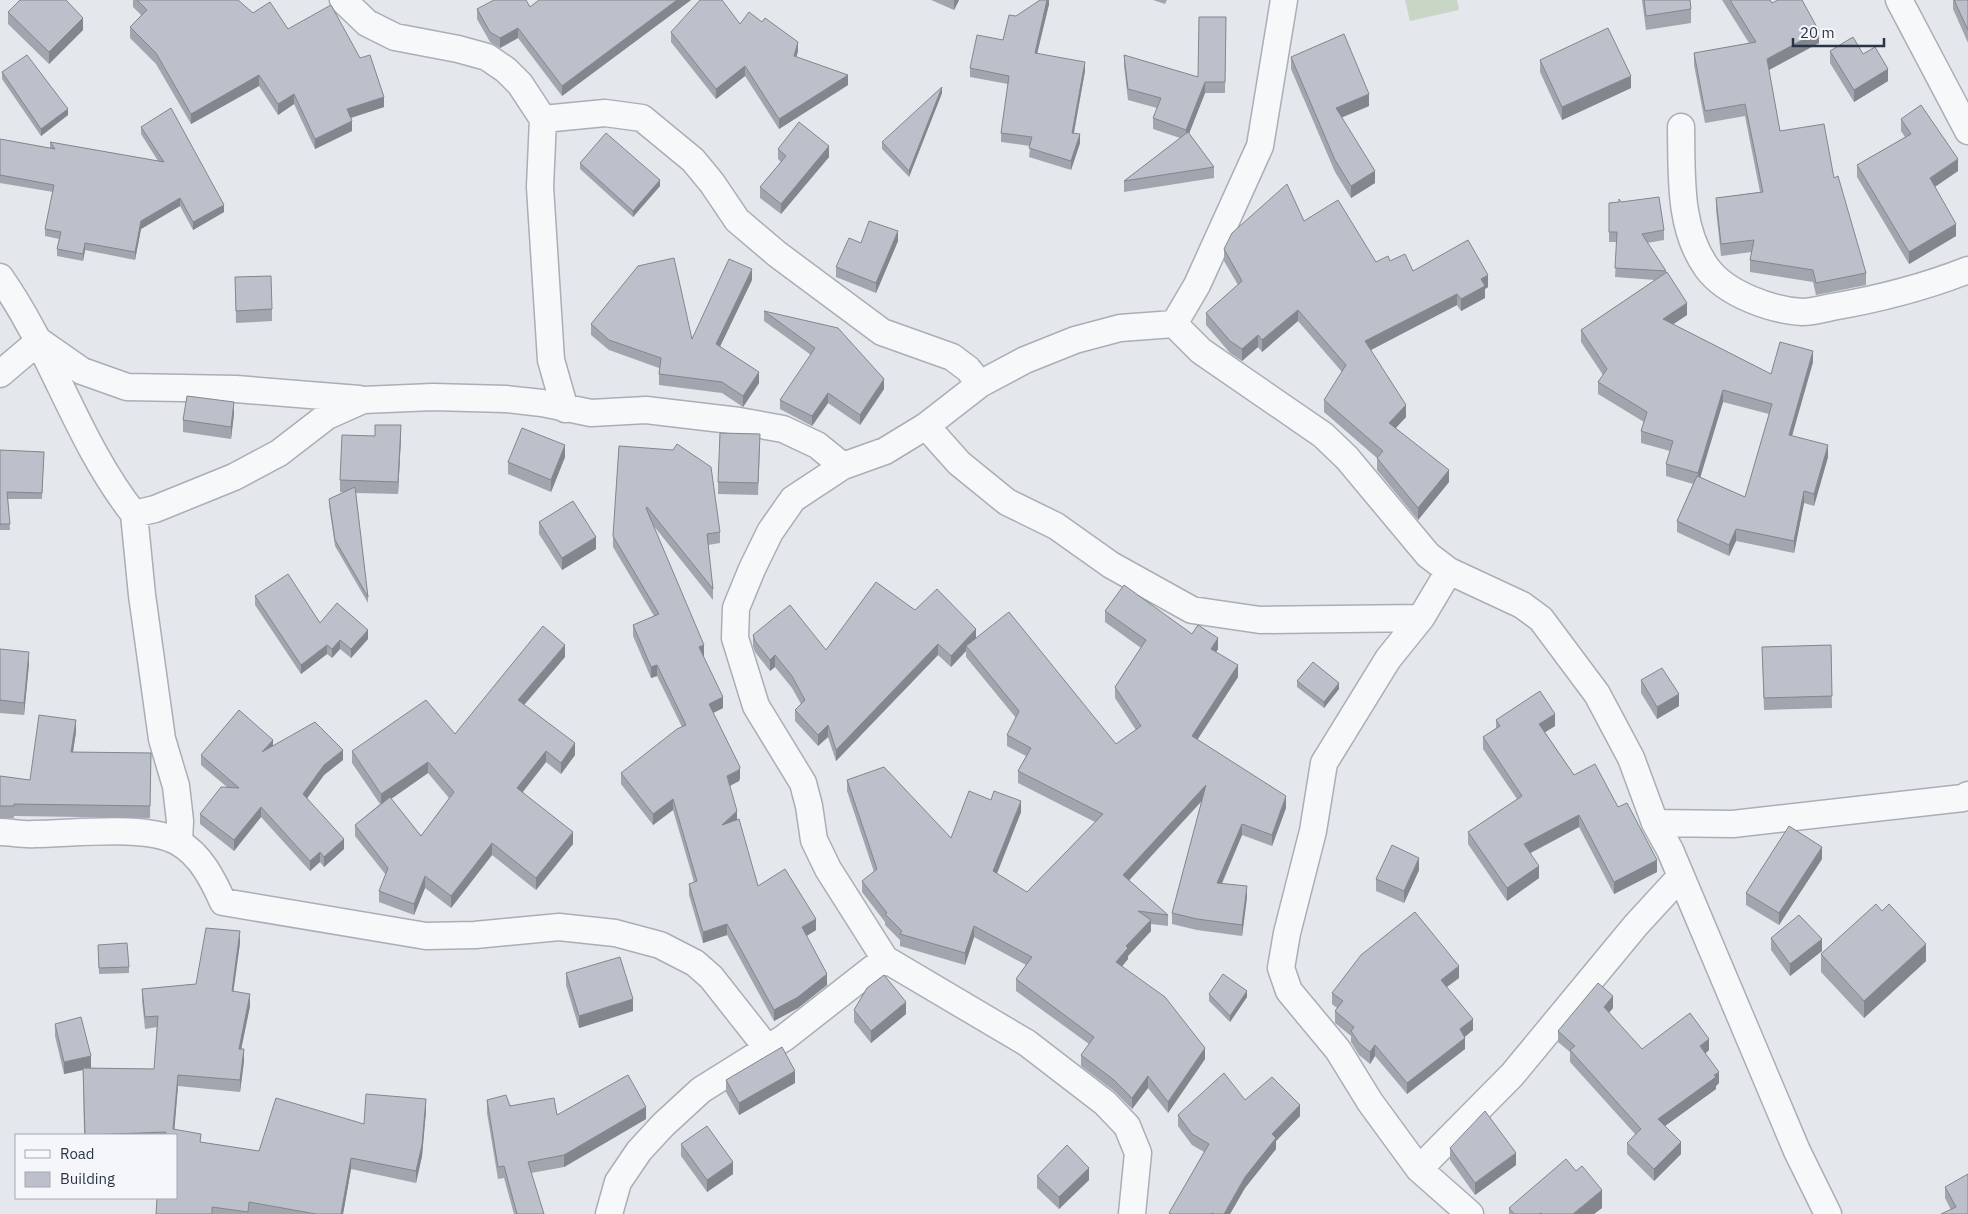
<svg xmlns="http://www.w3.org/2000/svg" width="1968" height="1214" font-family="'IBM Plex Sans',sans-serif">
<rect width="100%" height="100%" fill="#e4e7ec"/>
<path fill="#c9d6c5" d="M1405 0H1457L1459 10 1410 21Z"/>
<g fill="none" stroke-linecap="round" stroke-linejoin="round">
<defs>
<path id="street" d="M343 0 367 23 395 37 458 49 487 57 506 70 520 84 543 119 540 187 551 360 565 409
M1899 0 1968 131
M543 119 605 113 642 118 693 160 712 183 737 220 777 254 882 332 952 357 968 369 980 384
M1681 127C1682 174 1678 228 1707 268 1726 294 1771 310 1802 312 1811 312 1823 309 1832 307 1878 299 1925 287 1968 270
M0 277C53 352 77 442 134 514L155 509 234 477 279 453 327 416 363 400 433 397 506 399 542 403 591 413 646 410 739 421 783 429 817 445 843 466
M1174 324 1201 351 1323 435 1347 458 1428 555 1449 571 1522 605 1541 619 1597 694 1631 758 1655 823 1670 850 1797 1151 1828 1214
M39 341 82 371 127 387 236 389 359 399
M0 374 39 341
M926 426 959 463 1007 502 1056 526 1111 565 1192 610 1260 620 1421 618
M134 514 142 595 162 739 176 786 180 821 179 842
M1449 571 1421 618 1388 659 1324 763 1313 831 1287 933 1281 968 1289 991 1338 1050 1370 1102 1419 1169 1470 1214
M1655 823 1733 824 1963 798 1968 795
M0 832C11 832 23 835 34 834 72 834 146 824 178 842 201 855 213 880 223 902L426 936 475 935 559 927 615 933 660 945 695 963 711 977 767 1048
M1419 1169 1512 1075 1636 925 1681 876
M609 1214 618 1182 639 1151 663 1125 701 1090 784 1038 885 959
M1132 1214 1138 1153 1127 1126 1105 1103 1027 1043 885 959 828 869 814 840 809 806 803 783 756 706 735 638 736 608 752 569 770 532 793 499 843 466 885 451 926 426 980 384 1025 360 1075 340 1120 328 1174 324 1197 285 1260 146 1284 0"/>
</defs>
<use href="#street" stroke="#a9aeb7" stroke-width="29"/>
<use href="#street" stroke="#f7f8fa" stroke-width="26"/>
</g>
<path fill="#a1a5ae" fill-rule="evenodd" d="M133 0H238L253 13 288 29 384 107 351 118 352 131 315 149 294 104 278 115 259 86 191 124 156 64 130 38V27L141 15 133 7Z
M539 0H691L562 96 518 38 500 48 490 42 477 19V9L530 7Z
M931 0H959L954 10Z
M1049 0V4L1037 54 1085 71 1074 133 1080 143 1071 170 1029 157 1030 146 1001 142V133L1008 84 970 77V68L1003 40 1016 16Z
M1153 0H1167L1165 4Z
M1642 0H1690L1691 9V23L1646 30Z
M1722 0H1770L1772 3 1819 43 1769 70 1780 131 1834 178 1866 273V285L1816 295 1813 282 1750 272V260L1752 252 1721 256 1716 210V198L1760 192 1745 116 1705 123 1694 65V53L1749 43Z
M1953 0H1968V43L1953 9Z
M8 12 83 30 49 64 8 24Z
M1226 17 1225 93H1205L1189 134 1214 167V178L1124 192V181L1180 138 1153 129V118L1157 108 1128 100 1124 66V55L1198 77Z
M740 24 798 51 796 57 848 85 779 129 745 76 716 99 671 42V32Z
M1830 51 1863 54 1888 81 1854 102 1830 63Z
M1291 57 1369 106 1342 117 1375 183 1351 198 1335 172 1291 69Z
M1540 60 1631 88 1562 120 1540 72Z
M2 72 68 115 41 136 2 79Z
M942 93 909 177 882 149V142Z
M1901 119 1958 171 1935 187 1956 236 1909 264 1857 177V165L1905 137 1901 131Z
M141 127 224 212 193 230 180 206 141 229 135 260 85 250 83 261 57 256V249L59 239 45 236V229L53 192 0 183V139L50 148V142L158 161 141 134Z
M778 149 829 157 781 214 760 198V187L781 162 778 159Z
M580 163 660 186 633 217 580 169Z
M1621 202 1664 230V240L1647 243 1666 271V273L1687 315 1673 324 1771 374 1813 362 1792 436 1828 457 1814 506 1804 503 1794 553 1736 541 1729 556 1677 532V521L1693 484 1666 476V464L1670 451 1641 443V431L1644 422 1598 394V382L1603 375 1581 342V330L1655 280 1615 277 1617 242H1609V203ZM1723 402 1769 414 1745 497 1700 477Z
M1304 221 1376 262 1390 261 1413 271 1488 287 1485 289V298L1461 311 1457 305 1371 350 1406 417 1396 428 1449 482 1418 520 1377 470V458L1324 412V400L1342 372 1298 321 1262 352 1258 347 1242 361 1230 353 1206 325V313L1238 285 1224 261V249Z
M898 241 876 293 836 277V267L861 243Z
M235 277 272 309V321L236 323Z
M752 280 720 346 759 383 743 407 722 393 659 385V368L609 350 591 335V324L692 339Z
M764 311 884 389 860 425 828 403 812 426 780 409V400L811 355 764 321Z
M234 414 231 439 183 432V420Z
M401 437 398 494 356 493 368 597V603L335 546 329 505V499L345 492H340V480Z
M619 446 720 532V543L708 545 713 589V600L653 525 704 656H703L723 708 713 713 740 778 739 781 730 786 737 820 758 886 816 930 806 936 827 985 798 1008 774 1021 727 935 703 943 689 895V884L694 882 673 810 653 825 621 784V773L682 727 657 676 651 678 633 636V625L654 616 613 547V536Z
M760 446 758 495 718 494V482Z
M0 450 44 452 42 499H8L10 530H0Z
M565 457 551 492 508 474V462Z
M539 522 596 549 562 570 539 534Z
M255 596 320 623 368 639 351 658 340 649 332 658 327 654 301 674 255 605Z
M915 610 976 638 1116 744 1136 730 1115 698V687L1141 648 1105 622V611L1192 634 1218 649 1216 652 1238 677 1197 740 1286 808 1272 846 1242 835 1222 884 1247 897 1242 936 1197 930 1172 924V913L1202 801 1129 880 1168 915V926L1151 924V931L1128 956V959L1122 966 1205 1059 1168 1113 1148 1088 1132 1109 1114 1091 1081 1066V1055L1089 1044 1016 991V979L1026 965 974 937 965 965 900 946V940L885 925V922L862 892V881L874 872 847 791V780L951 838 1021 812 997 874 1027 892 1095 822 1018 783V771L1026 756 1007 746V735L1016 718 966 657V651L951 667 938 655 836 761 828 737 818 746 795 721V710L801 704 792 688 775 667 770 671 755 652 753 646V635L826 650Z
M1831 645 1832 708 1764 710 1762 647Z
M0 649 29 664 24 715 0 713Z
M565 657 524 705 575 755 561 774 546 762 523 792 573 844 536 890 492 855 451 908 425 888 414 915 379 902V891L386 875 355 836V825L380 804 352 763V751L455 734ZM428 773 449 798 421 836 391 799Z
M1641 680 1679 706 1657 719 1641 693Z
M1297 681 1339 689 1324 708 1297 687Z
M1496 720 1555 726 1545 732 1574 775 1618 807 1657 872 1614 894 1579 827 1531 853 1539 878 1507 901 1468 844V832L1517 799 1483 749V737L1496 728Z
M76 732 73 752 151 753 150 818 14 816V818H0V776L30 780Z
M273 746 343 760 324 775 307 798 344 849 324 867 320 862 310 871 261 817 234 851 200 824V814L227 787 201 765V755Z
M1822 859 1779 925 1746 905V893Z
M1419 870 1404 903 1376 891V879Z
M1771 938 1822 951 1790 976 1771 950Z
M240 943 233 991 250 1006 241 1049 244 1061 240 1092 178 1086 174 1130 201 1142 259 1151 364 1124 426 1111 422 1156 416 1183 351 1169 343 1214H156L176 1135H84L83 1070 64 1074 55 1036V1024L91 1068 154 1069 157 1027 145 1029 142 1000V989L196 984Z
M98 945 129 967V973L99 974Z
M1821 954 1926 961 1864 1018 1821 972Z
M566 973 633 1011 579 1028 566 985Z
M1459 978 1447 987 1473 1030 1464 1037 1465 1049 1407 1094 1375 1056 1370 1064 1359 1055 1351 1042V1036L1335 1023V1011L1337 1008 1332 1004V993Z
M1209 994 1247 997 1230 1022 1209 1001Z
M1613 1008 1609 1013 1642 1049 1709 1050 1705 1054 1719 1083 1716 1086V1089L1665 1126 1681 1154 1654 1181 1627 1154V1143L1635 1134 1570 1062V1052L1558 1042V1031Z
M854 1010 906 1014 871 1043 854 1022Z
M726 1080 795 1083 739 1115 726 1092Z
M487 1100 557 1115 646 1119 564 1167 531 1173 544 1214H514L504 1178 498 1179 487 1113Z
M1245 1100 1300 1116 1276 1141V1149L1245 1188 1230 1214H1169L1204 1152 1192 1145 1178 1126V1115Z
M681 1144 733 1174 707 1192 681 1156Z
M1450 1148 1516 1165 1475 1195 1450 1160Z
M1037 1176 1089 1180 1059 1209 1037 1188Z
M1945 1187 1968 1214 1951 1210 1945 1198Z
M1509 1208H1602L1594 1214H1509Z"/>
<path fill="#83868d" d="M677 0H691L562 96V86Z
M954 0H959L954 10Z
M1047 0H1049V4L1035 62V53Z
M83 18V30L49 64V52Z
M518 28V38L500 48V38Z
M1819 31V43L1767 71V59Z
M798 42V51L794 66V56Z
M1085 62V71L1072 142V133Z
M745 66V76L716 99V89Z
M1888 69V81L1854 102V90Z
M259 75V86L191 124V114Z
M848 75V85L779 129V119Z
M1631 76V88L1562 120V107Z
M1205 82V93L1186 141V130Z
M942 87V93L909 177V171Z
M294 94V104L278 115V104Z
M1369 94V106L1336 120V108Z
M384 97V107L347 119V109Z
M68 109V115L41 136V129Z
M352 121V131L315 149V139Z
M1080 134V143L1071 170V161Z
M829 146V157L781 214V204Z
M1958 159V171L1930 190V178Z
M1375 171V183L1351 198V186Z
M660 180V186L633 217V211Z
M180 198V206L141 229 135 260V252L141 221Z
M224 205V212L193 230V222Z
M1956 224V236L1909 264V252Z
M898 231V241L876 293V283Z
M85 243V250L83 261V254Z
M752 269V280L716 355V344Z
M1488 275V287L1485 289V298L1461 311V299L1481 279Z
M1457 294V305L1365 353V341Z
M1687 303V315L1663 331V319Z
M1298 310V321L1262 352V340Z
M1258 335V347L1242 361V349Z
M1813 351V362L1789 446V435Z
M759 372V383L743 407V396Z
M884 379V389L860 425V415Z
M1723 390V402L1698 485V473Z
M828 393V403L812 426V416Z
M234 402V414L231 439V427Z
M1406 405V417L1389 435V423Z
M401 425V437L398 494V482Z
M565 445V457L551 492V480Z
M1828 445V457L1814 506V494Z
M1449 470V482L1418 520V508Z
M1804 491V503L1794 553V541Z
M1736 529V541L1729 556V545Z
M596 537V549L562 570V558Z
M976 629V640L966 646V651L951 667V656Z
M368 630V639L351 658V649Z
M1218 638V649L1211 660V649Z
M340 640V649L332 658V649Z
M938 644V655L836 761V750Z
M327 645V654L301 674V665Z
M565 645V657L518 712V700Z
M704 645V656L699 658V647Z
M29 652V664L24 715V703Z
M775 655V667L770 671V660Z
M657 665V676L651 678V667Z
M1238 665V677L1192 748V736Z
M1339 683V689L1324 708V702Z
M1679 694V706L1657 719V707Z
M723 697V708L709 715V704Z
M1555 714V726L1539 736V724Z
M76 720V732L71 764V752Z
M828 725V737L818 746V735Z
M273 740V750L262 752Z
M575 743V755L561 774V763Z
M343 750V760L324 775 303 804V794L324 765Z
M546 751V762L517 799V788Z
M428 762V773L381 806V794Z
M740 767V778L739 781 727 787V776Z
M1206 785V796L1123 887V875Z
M1286 796V808L1272 846V835Z
M673 799V810L653 825V814Z
M1021 801V812L993 883V871Z
M261 807V817L234 851V840Z
M737 811V822L722 825Z
M1579 815V827L1524 856V844Z
M1242 824V835L1217 894V883Z
M573 832V844L536 890V878Z
M344 839V849L324 867V857Z
M492 843V855L451 908V896Z
M1822 847V859L1779 925V913Z
M320 852V862L310 871V861Z
M1419 858V870L1404 903V891Z
M1657 860V872L1614 894V882Z
M1539 866V878L1507 901V888Z
M425 876V888L414 915V904Z
M1247 886V897L1242 936V925Z
M816 919V930L802 939V927Z
M1151 920V931L1128 956V959L1116 974V962L1126 946Z
M727 924V935L703 943V932Z
M974 926V937L965 965V953Z
M240 931V943L232 1002V991Z
M1822 939V951L1790 976V964Z
M1926 944V961L1864 1018V1001Z
M1459 966V978L1441 991V980Z
M827 974V985L798 1008 774 1021V1010Z
M1247 991V997L1230 1022V1016Z
M250 994V1006L239 1060V1049Z
M1613 996V1008L1604 1018V1007Z
M633 999V1011L579 1028V1016Z
M906 1002V1014L871 1043V1031Z
M1473 1019V1030L1460 1041V1029Z
M1465 1038V1049L1407 1094V1083Z
M1709 1039V1050L1700 1058V1046Z
M1375 1045V1056L1370 1064V1052Z
M1205 1048V1059L1168 1113V1102Z
M244 1049V1061L240 1092V1080Z
M91 1056V1068L64 1074V1062Z
M795 1071V1083L739 1115V1103Z
M1719 1072V1083L1716 1086V1089L1658 1131V1119Z
M178 1075V1086L174 1135 173 1129Z
M1148 1076V1088L1132 1109V1098Z
M426 1099V1111L422 1156 416 1183V1171Z
M1300 1105V1116L1276 1141V1149L1245 1188 1230 1214H1224L1245 1177 1272 1134Z
M646 1107V1119L564 1167V1155Z
M1681 1142V1154L1654 1181V1169Z
M1516 1153V1165L1475 1195V1183Z
M351 1158V1169L343 1214H341Z
M733 1162V1174L707 1192V1180Z
M1089 1168V1180L1059 1209V1197Z
M1602 1190V1208L1594 1214H1573Z"/>
<path fill="#bbc0ca" stroke="#83868d" d="M20 0H66L83 18 49 52 8 12Z
M137 0H238L253 13 270 2 288 29 331 5 360 58 370 55 384 97 347 109 352 121 315 139 294 94 278 104 259 75 191 114 156 53 130 27 147 10Z
M494 0H526L530 7 539 0H677L562 86 518 28 500 38 490 32 477 9Z
M700 0H722L740 24 749 12 762 22 765 18 798 42 794 56 848 75 779 119 745 66 716 89 671 32Z
M1040 0H1047L1035 53 1085 62 1072 133 1080 134 1071 161 1029 148 1032 137 1001 133 1009 76 970 68 977 35 1003 40 1009 15 1016 16Z
M1644 0H1690L1691 9 1646 16Z
M1730 0H1770L1772 3 1778 0H1802L1819 31 1767 59 1780 131 1824 124 1834 178 1838 176 1866 273 1816 283 1813 270 1750 260 1754 240 1721 244 1716 198 1763 192 1745 104 1705 111 1694 53 1756 42Z
M1954 0H1968V30Z
M1199 17H1226L1225 82H1205L1186 130 1153 118 1161 98 1128 89 1124 55 1198 77Z
M1608 28 1631 76 1562 107 1540 60Z
M1344 34 1369 94 1336 108 1375 171 1351 186 1335 160 1291 57Z
M1853 37 1863 54 1875 47 1888 69 1854 90 1830 51Z
M27 55 68 109 41 129 2 72Z
M942 87 909 171 882 142Z
M1921 105 1958 159 1930 178 1956 224 1909 252 1857 165 1911 134 1901 119Z
M171 108 224 205 193 222 180 198 141 221 135 252 85 243 83 254 57 249 61 232 45 229 54 185 0 175V139L55 149 50 142 164 162 141 127Z
M799 122 829 146 781 204 760 187 786 156 778 149Z
M1188 132 1214 167 1124 181Z
M606 133 660 180 633 211 580 163Z
M1287 184 1304 221 1338 200 1376 262 1388 256 1390 261 1405 254 1413 271 1468 240 1488 275 1481 279 1485 286 1461 299 1457 294 1365 341 1406 405 1389 423 1449 470 1418 508 1377 458 1383 451 1324 400 1346 365 1298 310 1262 340 1258 335 1242 349 1230 341 1206 313 1242 281 1224 249 1232 233Z
M1659 197 1664 230 1642 234 1666 271 1615 268 1617 232H1609V203L1619 202V199L1621 202Z
M869 221 898 231 876 283 836 267 849 238 861 243Z
M674 258 692 339 729 259 752 269 716 344 759 372 743 396 722 382 659 374 661 358 609 340 591 324 638 266Z
M1667 272 1687 303 1663 319 1771 374 1780 342 1813 351 1789 435 1828 445 1814 494 1804 491 1794 541 1736 529 1729 545 1677 521 1697 476 1745 497 1772 404 1723 390 1698 473 1666 464 1673 441 1641 431 1647 412 1598 382 1607 369 1581 330Z
M271 276 272 309 236 311 235 277Z
M764 311 838 328 884 379 860 415 828 393 812 416 780 400 815 348Z
M187 396 234 402 231 427 183 420Z
M375 425H401L398 482 340 480 342 435 375 436Z
M522 428 565 445 551 480 508 462Z
M720 433 760 434 758 483 718 482Z
M677 444 711 467 720 532 707 534 713 589 647 507 646 508 704 645 699 647 723 697 709 704 740 767 739 770 727 776 737 811 722 825 739 819 758 886 785 869 816 919 802 927 827 974 798 997 774 1010 727 924 703 932 689 884 697 881 673 799 653 814 621 773 677 729 686 725 657 665 651 667 633 625 659 614 613 536 619 446 673 450Z
M0 450 44 452 42 493 7 492 10 524H0Z
M355 487 368 597 335 540 329 499Z
M573 501 596 537 562 558 539 522Z
M288 574 320 623 337 603 368 630 351 649 340 640 332 649 327 645 301 665 255 596Z
M876 582 915 610 937 589 976 629 951 656 938 644 836 750 828 725 818 735 795 710 805 700 792 676 775 655 770 660 755 641 753 635 790 605 826 650Z
M1124 585 1192 634 1198 625 1218 638 1211 649 1238 665 1192 736 1286 796 1272 835 1242 824 1217 883 1247 886 1242 925 1197 919 1172 913 1206 785 1123 875 1168 915 1138 911 1151 920 1126 946 1128 948 1116 962 1165 997 1205 1048 1168 1102 1148 1076 1132 1098 1114 1080 1081 1055 1094 1037 1016 979 1032 957 974 926 965 953 900 934 902 931 885 914 887 913 862 881 877 869 847 780 884 767 951 838 969 791 991 800 994 791 1021 801 993 871 1027 892 1103 814 1018 771 1031 748 1007 735 1019 711 966 646 1009 612 1116 744 1141 726 1115 687 1146 640 1105 611Z
M543 626 565 645 518 700 575 743 561 763 546 751 517 788 573 832 536 878 492 843 451 896 425 876 414 904 379 891 388 868 355 825 390 797 421 836 454 792 428 762 381 794 352 751 426 700 455 734Z
M1831 645 1832 696 1764 698 1762 647Z
M0 649 29 652 24 703 0 700Z
M1313 662 1339 683 1324 702 1297 681Z
M1662 668 1679 694 1657 707 1641 680Z
M1540 691 1555 714 1539 724 1574 775 1595 764 1618 807 1627 803 1657 860 1614 882 1579 815 1524 844 1539 866 1507 888 1468 832 1522 796 1483 737 1500 726 1496 720Z
M239 710 273 740 262 752 315 722 343 750 324 765 303 794 344 839 324 857 320 852 310 861 261 807 234 840 200 814 221 787 239 788 201 755Z
M39 715 76 720 71 752 151 753 150 806 14 804V806H0V776L30 780Z
M1789 826 1822 847 1779 913 1746 893Z
M1392 845 1419 858 1404 891 1376 879Z
M1876 904 1882 911 1889 904 1926 944 1864 1001 1821 954Z
M1415 912 1459 966 1441 980 1473 1019 1460 1029 1465 1038 1407 1083 1375 1045 1370 1052 1359 1043 1351 1031 1354 1027 1335 1011 1343 1001 1332 993 1361 955Z
M1799 915 1822 939 1790 964 1771 938Z
M206 928 240 931 232 991 250 994 239 1049H244L240 1080 178 1075 173 1129 201 1134 200 1142 259 1151 276 1098 364 1124 366 1094 426 1099 422 1145 416 1171 351 1158 341 1214H316L249 1202 248 1212 212 1207V1214H156L157 1198H176V1135H165L166 1132 85 1135 83 1068 154 1069 158 1016 145 1017 142 989 196 984Z
M127 943 129 967 99 968 98 945Z
M620 957 633 999 579 1016 566 973Z
M1223 974 1247 991 1230 1016 1209 994Z
M884 975 906 1002 871 1031 854 1010 867 988Z
M1598 983 1613 996 1604 1007 1642 1049 1690 1013 1709 1039 1700 1046 1719 1072 1714 1075 1716 1077 1658 1119 1681 1142 1654 1169 1627 1143 1641 1129 1570 1050 1575 1046 1558 1031Z
M81 1017 91 1056 64 1062 55 1024Z
M782 1047 795 1071 739 1103 726 1080Z
M1224 1073 1245 1100 1272 1077 1300 1105 1272 1134 1276 1138 1245 1177 1224 1214H1214L1212 1213V1214H1171L1169 1213 1209 1144 1192 1134 1178 1115Z
M628 1075 646 1107 564 1155 528 1162 544 1214H517L504 1166 498 1167 487 1100 506 1095 510 1106 554 1098 557 1115Z
M1485 1111 1516 1153 1475 1183 1450 1148Z
M707 1126 733 1162 707 1180 681 1144Z
M1067 1145 1089 1168 1059 1197 1037 1176Z
M1566 1159 1576 1171 1582 1166 1602 1190 1573 1214H1542L1541 1213 1539 1214H1514L1509 1208Z
M1968 1174V1214H1941L1956 1207 1945 1187Z"/>
<rect x="15" y="1134" width="162" height="65" fill="#f4f6f9" stroke="#a4a8b1"/>
<rect x="25" y="1150" width="25" height="8" fill="#f7f8fa" stroke="#a4a8b1"/>
<text x="60" y="1159" font-size="15" fill="#2b3445">Road</text>
<rect x="25" y="1172" width="25" height="15" fill="#bbc0ca" stroke="#a4a8b1"/>
<text x="60" y="1184" font-size="15" fill="#2b3445">Building</text>
<path d="M1793 38v8h91v-8" fill="none" stroke="#2b3445" stroke-width="2.5"/>
<text x="1800" y="38" font-size="15" fill="#2b3445" stroke="#f4f6f9" stroke-width="4" paint-order="stroke">20 m</text>
</svg>
